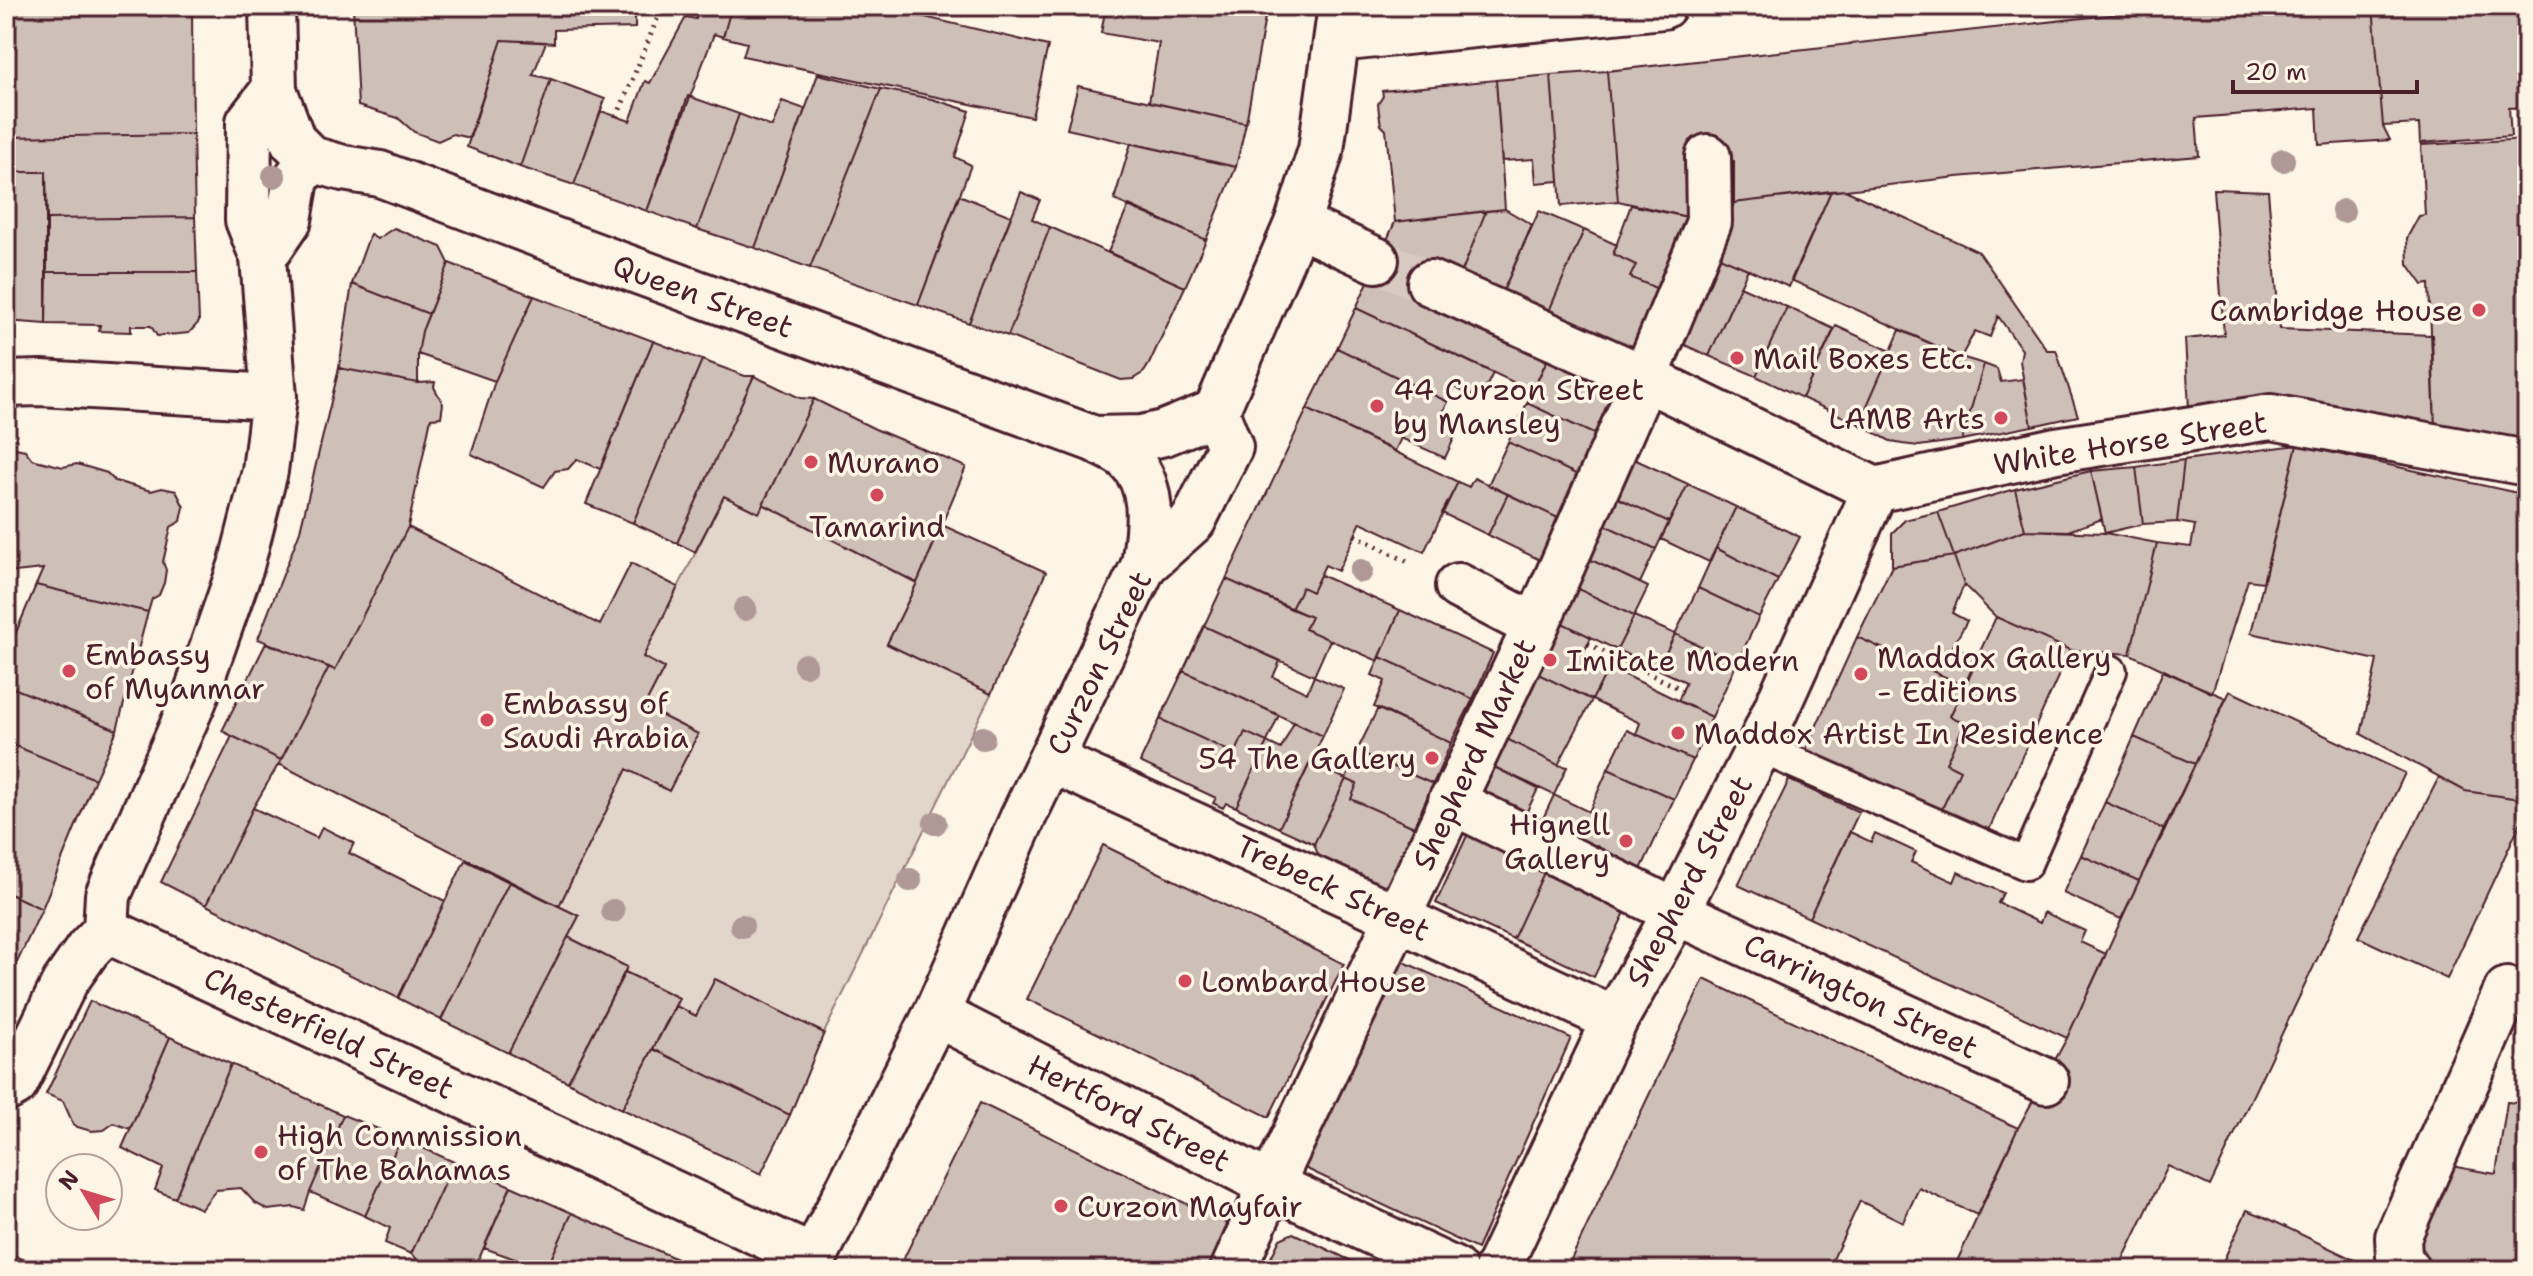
<svg xmlns="http://www.w3.org/2000/svg" width="2533" height="1276" font-family="'Shantell Sans',sans-serif">
<rect width="100%" height="100%" fill="#fcf5e5"/>
<filter id="ink" filterUnits="userSpaceOnUse"><feTurbulence type="fractalNoise" baseFrequency=".0125" numOctaves="2"/><feDisplacementMap in="SourceGraphic" scale="16" xChannelSelector="R" yChannelSelector="G"/><feConvolveMatrix kernelMatrix="1 2 1 2 8 2 1 2 1" color-interpolation-filters="sRGB"/></filter>
<g filter="url(#ink)">
<path fill="#e2d5ca" stroke="#967a7a" stroke-width="2" d="M724 496 758 513 763 504 917 583 887 644 991 694 824 1033 715 980 696 1016 676 1006 679 998 625 972 627 967 568 937 579 916 559 906 627 769 669 791 698 734 644 707 664 669 643 657Z"/>
<path fill="#cfc0b7" stroke="#4a1f2b" stroke-width="2" d="M6 6H192L193 134 6 137Z
M353 6H635V28L554 30V43L502 40 469 138 453 134 438 141 414 132 398 118 358 106Z
M700 6 731 9 723 37 714 34 647 211 574 185 601 111 630 121 645 81 650 83 686 17 696 19Z
M719 6H878L1048 46 1032 117 743 56 747 43 723 37 731 9Z
M1106 6H1267L1246 123 1149 102 1159 43 1101 33Z
M2190 6H2373L2383 126 2390 140 2319 145 2317 108 2196 118 2199 156 1957 177 1734 203V161L1717 162 1696 219 1618 201 1607 71Z
M2373 6H2527V107L2509 108 2511 136 2420 143 2419 124 2383 126Z
M502 40 546 42 533 75 551 79 520 167 467 147Z
M1607 71 1618 201 1561 206 1551 75Z
M818 74 881 89 810 268 755 248Z
M1551 75 1559 181 1536 183 1534 159 1502 161 1496 80Z
M551 79 605 99 574 185 520 167Z
M1496 80 1505 209 1395 222 1386 130 1381 125 1379 113 1378 104 1383 96 1382 91Z
M1078 86 1246 123 1236 167 1067 129Z
M881 89 932 99 970 111 955 157 971 165 918 305 810 268Z
M688 96 739 114 697 229 647 211Z
M782 101 805 109 755 248 697 229 739 114 772 127Z
M193 134 195 217 47 219 46 172H6V137Z
M2527 139V447L2435 429 2429 284 2423 285 2408 264 2407 238 2419 216 2425 215 2421 145Z
M1131 143 1236 167 1206 240 1114 200Z
M6 172H46V324L6 321Z
M2213 189 2268 191 2280 329 2432 335 2435 429 2189 408 2185 339 2224 335Z
M1845 190 1979 252 2047 350H2056L2078 416 2032 426 2020 361 2022 350 1998 316 1990 337 1975 331 1961 357 1791 280 1831 191Z
M1831 191 1789 287 1717 256 1734 203Z
M1021 192 1040 200 1032 219 1050 227 1008 336 969 323Z
M959 195 1011 216 969 323 918 305Z
M1129 205 1206 240 1185 287 1108 252Z
M1631 205 1696 219 1665 292 1630 277 1636 265 1613 254Z
M1505 209 1532 225 1500 298 1459 279 1486 211Z
M1486 211 1459 279 1421 293 1373 271 1395 222Z
M1539 211 1584 230 1546 318 1500 298Z
M195 217 197 272H47V219Z
M1050 227 1185 287 1149 364 1144 372 1133 379 1121 380 1008 336Z
M394 228 441 247 449 263 429 314 352 284 370 234 377 239Z
M1584 230 1617 245 1613 254 1636 265 1630 277 1665 292 1643 345 1624 353 1546 318Z
M1717 256 1748 269 1709 356 1678 342Z
M449 263 534 296 495 381 418 354 422 331Z
M1373 271 1550 354 1532 391 1356 308Z
M47 272H197L199 322 189 333 157 336 151 326H131V332L99 331 100 325 46 324Z
M352 284 429 314 422 331 418 354V383L339 368Z
M1740 286 1787 307 1756 376 1709 356Z
M534 296 653 341 600 469 577 459 568 469 555 471 544 487 471 454 495 381Z
M1787 307 1834 329 1802 398 1756 376Z
M1356 308 1493 373 1480 400 1454 387 1448 402 1337 348Z
M1836 326 1891 351 1859 424 1802 398Z
M1900 330 1961 357 1984 364 1962 440 1919 446 1902 444 1892 442 1859 424Z
M653 341 702 360 633 523 586 504Z
M1337 348 1448 402 1443 412 1462 421 1445 458 1401 438 1395 451 1307 409Z
M1550 354 1621 388 1598 436 1527 403Z
M702 360 745 376H754L677 543 633 523Z
M1984 364 1997 369 2001 382 2023 379 2032 426 1962 440Z
M339 368 418 383 435 382 434 387 443 404 441 417 431 418 408 527 335 670 258 639 300 531Z
M754 376 800 398 814 399 759 513 724 496 695 552 677 543Z
M814 399 875 429 966 467 917 583 763 504Z
M1527 403 1598 436 1580 476 1508 442Z
M1307 409 1458 482 1424 552 1361 522 1338 571 1325 565 1312 592 1302 587 1291 609 1226 579Z
M1508 442 1580 476 1560 519 1488 485Z
M2297 445 2527 495V800L2465 791 2361 734 2377 660 2251 633Z
M2297 445 2263 582 2248 580 2212 693 2130 654 2157 543 2191 547 2195 525 2177 522 2184 460Z
M6 446 25 450 32 459 63 467 77 464 107 473 115 481 151 491 162 488 176 491 184 507 181 521 171 527 163 562 166 570 164 583 159 595 152 599 148 612 36 585 43 569 6 573Z
M1634 459 1688 484 1669 522 1616 497Z
M2184 460 2177 522 2143 524 2136 467Z
M2136 467 2143 524 2105 533 2091 471Z
M2091 471 2102 519 2068 531 2025 530 2015 489Z
M1474 478 1508 494 1488 535 1442 513 1458 482 1469 487Z
M1688 484 1736 507 1709 562 1661 539Z
M2015 489 2025 530 1954 556 1938 512Z
M1508 494 1560 519 1540 560 1488 535Z
M1616 497 1669 522 1656 549 1603 524Z
M1736 507 1800 537 1778 580 1716 548Z
M1938 512 1954 556 1892 566V533L1905 520Z
M1603 524 1656 549 1640 583 1587 558Z
M942 525 1046 572 991 694 887 644 917 583Z
M408 527 600 625 631 563 678 587 643 657 664 668 644 707 698 734 669 791 627 769 559 906 279 764 329 667 335 670Z
M2025 530 2105 533 2157 543 2130 654 2070 650 1996 617 1964 585 1954 556Z
M1716 548 1778 580 1759 617 1698 588Z
M1954 556 1964 585 1952 613 1967 621 1953 646 1978 658 1965 686 1857 637 1892 566Z
M1587 558 1648 587 1634 616 1572 586Z
M1320 575 1400 610 1378 661 1305 629 1311 617 1291 609 1302 587 1312 592Z
M1226 579 1311 617 1305 629 1330 640 1314 676 1204 626Z
M36 585 148 612 117 730 6 685V656Z
M1572 586 1634 616 1617 650 1556 620Z
M1698 588 1759 617 1737 663 1675 634Z
M1400 610 1493 653 1473 699 1380 657Z
M1634 616 1675 634 1658 669 1617 650Z
M1996 617 2070 650 1988 832 1941 811 1960 770 1946 763 1965 723 1950 716Z
M1556 620 1591 637 1583 654 1609 667 1592 700 1532 671Z
M1204 626 1280 661 1273 677 1307 693 1314 676 1344 689 1323 736 1183 671Z
M1675 634 1737 663 1712 717 1678 701 1686 682 1658 669Z
M1857 637 1965 686 1950 716 1965 723 1946 763 1960 770 1941 811 1805 751Z
M266 643 329 667 281 760 222 731Z
M1380 657 1473 699 1451 743 1374 707 1385 681 1372 675Z
M1609 667 1712 717 1693 760 1636 734 1640 723 1592 700Z
M1183 671 1279 715 1267 742 1245 732 1235 754 1160 719Z
M1532 671 1592 700 1558 765 1499 735Z
M2163 671 2226 698 2195 764 2134 737Z
M6 685 117 730 95 779 6 742Z
M2230 691 2405 773 2210 1186 2168 1166 2118 1270H1953L2018 1128 2067 1038 2139 881Z
M1378 708 1451 743 1433 784 1357 751Z
M1160 719 1235 754 1245 732 1267 742 1236 807 1226 803 1223 808 1213 803 1216 798 1140 762Z
M1294 722 1323 736 1279 828 1236 807 1267 742 1281 749Z
M1627 730 1693 760 1674 799 1608 769Z
M1499 735 1558 765 1567 767 1554 795 1486 763Z
M232 736 281 760 253 808 206 905 161 882Z
M2134 737 2195 764 2165 830 2105 802Z
M6 742 95 779 42 909 6 892Z
M1357 751 1433 784 1414 827 1351 799 1357 784 1346 779Z
M1310 762 1346 779 1314 844 1279 828Z
M1486 763 1538 789 1522 821 1470 796Z
M1608 769 1674 799 1638 876 1538 829 1554 795 1589 812Z
M2439 777 2465 791 2527 800V809L2447 979 2358 937Z
M1346 779 1357 784 1351 799 1414 827 1387 888 1319 857 1314 844Z
M1789 780 1859 812 1809 918 1738 885Z
M2105 802 2165 830 2139 881 2081 855Z
M253 808 317 838 322 827 354 843 349 853 445 901 398 998 206 905Z
M1470 829 1548 864 1513 939 1436 903Z
M1850 832 1871 842 1875 833 1916 852 1911 862 1954 882 1958 872 2003 893 1998 903 2040 923 2044 912 2085 931 2080 942 2106 954 2067 1038 1809 918Z
M1103 845 1344 964 1269 1117 1027 999Z
M2081 855 2139 881 2121 919 2063 893Z
M465 860 509 882 441 1020 398 998Z
M1548 864 1630 902 1594 977 1513 939Z
M509 882 579 916 508 1053 441 1020Z
M6 892 42 909 6 986Z
M568 937 627 967 568 1082 508 1053Z
M1391 956 1571 1038 1477 1249 1294 1163Z
M625 972 679 998 622 1109 568 1082Z
M715 979 824 1033 790 1115 653 1049 676 1006 696 1016Z
M1704 979 2018 1128 1977 1215 1919 1188 1903 1222 1860 1201 1828 1270H1566Z
M90 1001 170 1037 130 1129 114 1123 104 1130 91 1131 74 1126 63 1101 46 1094Z
M170 1037 231 1064 175 1198 155 1190 163 1168 122 1148Z
M653 1049 790 1115 761 1174 622 1109Z
M231 1064 343 1115 310 1192 304 1210 294 1207 268 1210 255 1203 241 1188 216 1190 201 1209 175 1198Z
M2507 1102 2527 1104V1270H2426L2417 1243 2451 1166 2496 1174Z
M980 1103 1232 1226 1210 1270H907L900 1266Z
M343 1115 401 1138 365 1216 310 1192Z
M401 1138 454 1162 411 1254 385 1243 390 1228 365 1216Z
M454 1162 511 1186 474 1270H419L416 1258 411 1254Z
M511 1186 572 1213 546 1270 484 1248Z
M2247 1210 2265 1217 2375 1270H2219Z
M572 1213 702 1270H546Z
M1293 1233 1364 1267 1362 1270H1265L1280 1239Z
M6 1252 48 1270H6Z"/>
<g fill="none" stroke-linecap="round" stroke-linejoin="round">
<path stroke="#d8cac0" stroke-width="44" stroke-dasharray="44 22" stroke-linecap="butt" d="M1376 260 1430 283"/>
<defs>
<path id="service" d="M1759 747 2026 864 2111 671"/>
<path id="pedestrian" d="M1297 224 1376 260
M1430 283 1645 378
M1458 586 1535 626
M1451 801 1676 912
M1271 1185 1538 621 1645 378 1709 222 1708 157"/>
<path id="minor" d="M272 6 274 90 293 141 311 159 343 168 380 174 572 247 1094 439C1104 445 1118 450 1127 458 1157 486 1149 529 1144 565
M1337 39 1663 6
M263 258 289 220 296 179 311 159
M1645 378 1875 490
M6 384 41 383 274 397
M1094 439 1142 438 1164 433 1216 412
M1875 490 2056 450 2271 417 2527 463
M1051 760 1366 903 1615 1020
M1676 912 2046 1081
M106 930 813 1258
M936 1014 1271 1185 1454 1270
M6 1089 15 1084 65 982 88 949 106 930 108 895 194 700 241 566 265 471 274 397 263 258 248 220 249 122 274 90
M1233 1270 1271 1185
M1497 1270 1615 1020 1676 912 1759 747 1875 490
M2407 1270 2399 1257 2398 1237 2507 990"/>
<path id="tertiary" d="M808 1270 936 1014 1024 815 1144 565 1193 521 1230 447 1216 412 1297 224 1321 150 1341 6"/>
</defs>
<use href="#service" stroke="#4a1f2b" stroke-width="36"/>
<use href="#pedestrian" stroke="#4a1f2b" stroke-width="50"/>
<use href="#minor" stroke="#4a1f2b" stroke-width="50"/>
<use href="#tertiary" stroke="#4a1f2b" stroke-width="50"/>
<path stroke="#4a1f2b" stroke-width="5" stroke-dasharray="2 6" stroke-linecap="butt" d="M617 117 658 17 673 6
M1355 535 1410 563
M1588 644 1683 690"/>
<use href="#service" stroke="#fcf5e5" stroke-width="30"/>
<use href="#pedestrian" stroke="#fcf5e5" stroke-width="44"/>
<use href="#minor" stroke="#fcf5e5" stroke-width="44"/>
<use href="#tertiary" stroke="#fcf5e5" stroke-width="44"/>
</g>
<g fill="#af9895">
<circle cx="2283" cy="160" r="12"/>
<circle cx="274" cy="176" r="12"/>
<circle cx="2343" cy="211" r="12"/>
<circle cx="1361" cy="571" r="12"/>
<circle cx="745" cy="609" r="12"/>
<circle cx="805" cy="665" r="12"/>
<circle cx="983" cy="738" r="12"/>
<circle cx="935" cy="823" r="12"/>
<circle cx="910" cy="880" r="12"/>
<circle cx="613" cy="911" r="12"/>
<circle cx="742" cy="926" r="12"/>
</g>
</g>
<g fill="#d1495b" stroke="#fcf5e5" stroke-width="3">
<circle cx="2479" cy="310" r="8"/>
<circle cx="1737" cy="358" r="8"/>
<circle cx="1377" cy="406" r="8"/>
<circle cx="2001" cy="418" r="8"/>
<circle cx="811" cy="462" r="8"/>
<circle cx="877" cy="495" r="8"/>
<circle cx="1550" cy="660" r="8"/>
<circle cx="69" cy="671" r="8"/>
<circle cx="1861" cy="674" r="8"/>
<circle cx="487" cy="720" r="8"/>
<circle cx="1678" cy="733" r="8"/>
<circle cx="1432" cy="758" r="8"/>
<circle cx="1626" cy="841" r="8"/>
<circle cx="1185" cy="981" r="8"/>
<circle cx="261" cy="1152" r="8"/>
<circle cx="1061" cy="1206" r="8"/>
</g>
<g text-anchor="middle" dominant-baseline="central" stroke-width="7" stroke-linejoin="round" paint-order="stroke">
<g font-size="30" fill="#4a1f2b" stroke="#fcf5e5">
<text transform="translate(703 296) rotate(20)">Queen Street</text>
<text transform="translate(2130 443) rotate(-9)">White Horse Street</text>
<text transform="translate(1099 663) rotate(-64)">Curzon Street</text>
<text transform="translate(1474 754) rotate(-65)">Shepherd Market</text>
<text transform="translate(1689 881) rotate(-62)">Shepherd Street</text>
<text transform="translate(1333 888) rotate(25)">Trebeck Street</text>
<text transform="translate(1861 996) rotate(25)">Carrington Street</text>
<text transform="translate(329 1033) rotate(25)">Chesterfield Street</text>
<text transform="translate(1129 1113) rotate(27)">Hertford Street</text>
</g>
<g font-size="30" fill="#4a1f2b" stroke="#fcf5e5" text-anchor="start">
<text x="2463" y="310" text-anchor="end">Cambridge House</text>
<text x="1753" y="358">Mail Boxes Etc.</text>
<text x="1393" y="389">44 Curzon Street<tspan x="1393" dy="34">by Mansley</tspan></text>
<text x="1985" y="418" text-anchor="end">LAMB Arts</text>
<text x="827" y="462">Murano</text>
<text x="877" y="526" text-anchor="middle">Tamarind</text>
<text x="85" y="654">Embassy<tspan x="85" dy="34">of Myanmar</tspan></text>
<text x="1877" y="657">Maddox Gallery<tspan x="1877" dy="34">- Editions</tspan></text>
<text x="1566" y="660">Imitate Modern</text>
<text x="503" y="703">Embassy of<tspan x="503" dy="34">Saudi Arabia</tspan></text>
<text x="1694" y="733">Maddox Artist In Residence</text>
<text x="1416" y="758" text-anchor="end">54 The Gallery</text>
<text x="1610" y="824" text-anchor="end">Hignell<tspan x="1610" dy="34">Gallery</tspan></text>
<text x="1201" y="981">Lombard House</text>
<text x="277" y="1135">High Commission<tspan x="277" dy="34">of The Bahamas</tspan></text>
<text x="1077" y="1206">Curzon Mayfair</text>
</g>
</g>
<rect width="2533" height="1276" fill="none" stroke="#fcf5e5" stroke-width="32"/>
<rect x="16" y="16" width="2501" height="1244" fill="none" stroke="#4a1f2b" stroke-width="3" filter="url(#ink)"/>
<g transform="translate(84 1192) rotate(308)"><circle r="38" fill="#fcf5e5" stroke="#b59f9b" stroke-width="2"/>
<path d="M0-6L14 30L0 20L-14 30Z" fill="#d1495b"/>
<text y="-12" font-size="22" font-weight="bold" text-anchor="middle" fill="#4a1f2b">N</text>
</g>
<path d="M2233 80v12h184v-12" fill="none" stroke="#4a1f2b" stroke-width="4"/>
<text x="2245" y="80" font-size="24" fill="#4a1f2b" stroke="#fcf5e5" stroke-width="6" paint-order="stroke">20 m</text>
</svg>
